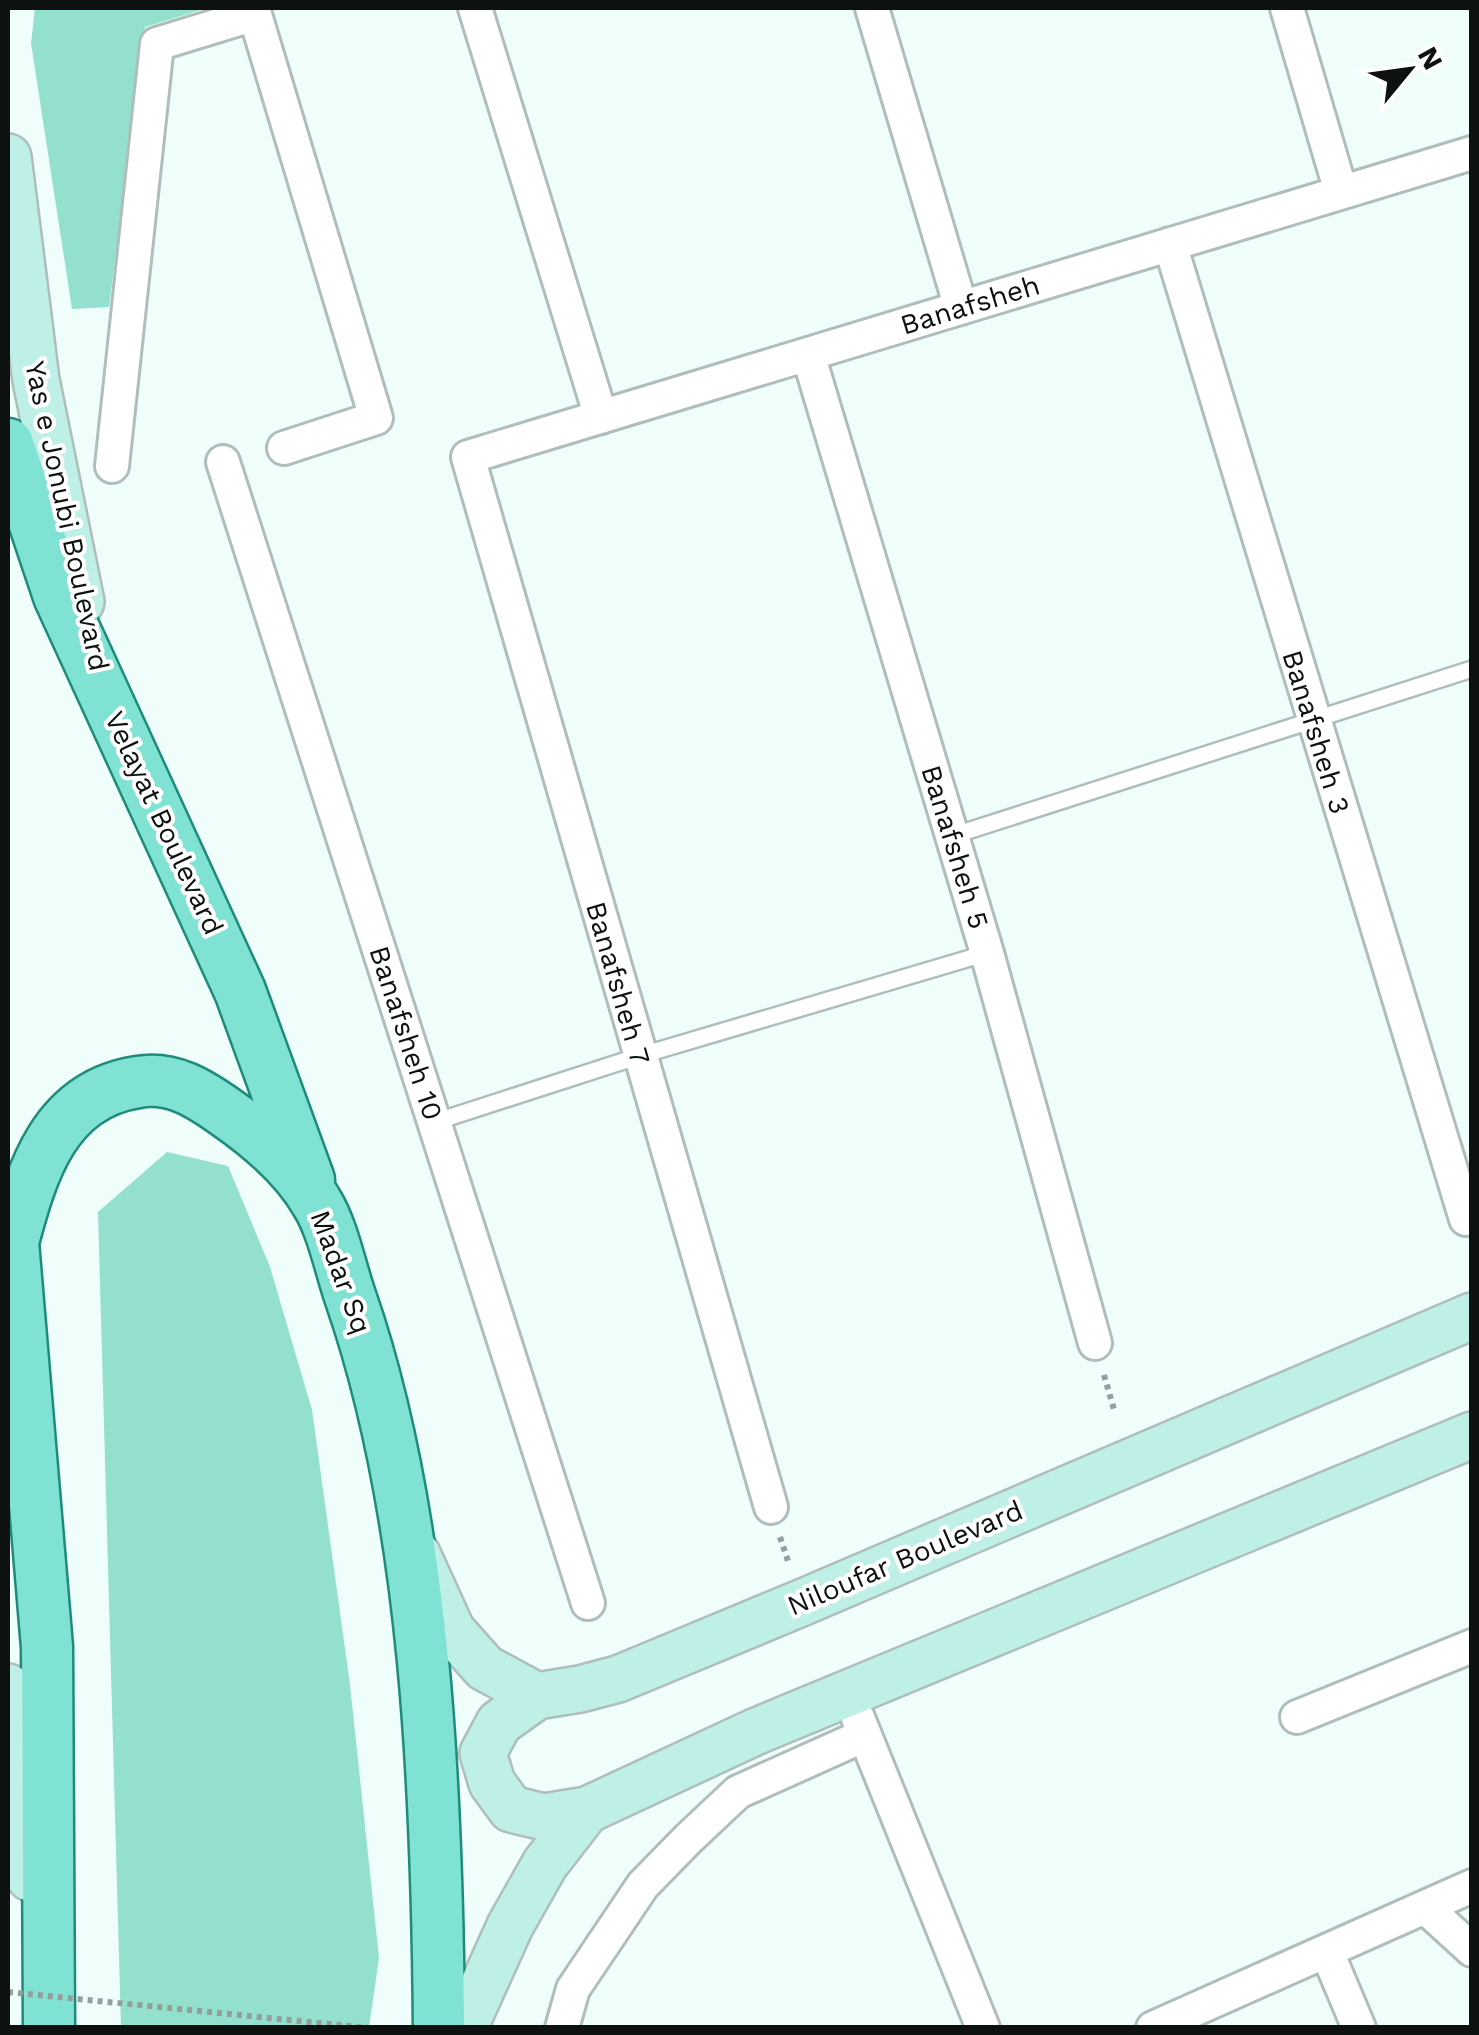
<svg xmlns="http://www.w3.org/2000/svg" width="1479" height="2035" font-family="'Work Sans',sans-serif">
<rect width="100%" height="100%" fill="#effefa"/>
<path fill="#93e0ce" d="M35 8H207L145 27 109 307 72 309 31 43Z
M167 1152 228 1166 270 1267 312 1410 350 1685 379 1958 369 2027H121L98 1212Z"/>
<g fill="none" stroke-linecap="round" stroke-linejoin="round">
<defs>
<path id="lane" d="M952 836 1472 669
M435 1122 639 1056 987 953"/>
<path id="street" d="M253 8 376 418 284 448
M475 8 601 417
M872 8 961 308
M1287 8 1341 192
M1170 244 1466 1219
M808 354 987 953 1095 1343
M223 462 588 1603
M112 466 157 44 255 14
M771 1507 468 457 1472 153
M1297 1717 1472 1646
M858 1718 983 2028
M1426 1908 1472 1950
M1327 1952 1359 2028
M562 2028 573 1989 643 1885 688 1839 738 1792 865 1735
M1153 2028 1472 1886"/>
<path id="secondary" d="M8 157 36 380 81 602
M417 1554 452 1631 485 1668 537 1696 580 1689 618 1679 801 1603 1472 1316
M8 1687 30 1878
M537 1696 499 1723 483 1753 492 1783 511 1809 544 1817 587 1810
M464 2028 510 1926 545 1864 587 1810 757 1731 1472 1435"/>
<path id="primary" d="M8 444 59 596 240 991 309 1180
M49 2028 47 1647 13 1242C32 1171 54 1095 138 1082 172 1076 199 1093 227 1113 260 1136 297 1168 317 1203 333 1229 340 1267 350 1296 427 1517 437 1794 439 2028"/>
</defs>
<use href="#lane" stroke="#afbeba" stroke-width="20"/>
<use href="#street" stroke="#afbeba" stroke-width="38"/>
<use href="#secondary" stroke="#afbeba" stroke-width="50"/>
<use href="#primary" stroke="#1f8c7b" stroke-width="55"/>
<path stroke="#949f9c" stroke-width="6" stroke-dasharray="5 5" stroke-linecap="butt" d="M1104 1375 1115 1413
M780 1537 789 1564"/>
<use href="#lane" stroke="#fff" stroke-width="15"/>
<use href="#street" stroke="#fff" stroke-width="32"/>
<use href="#secondary" stroke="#bff0e8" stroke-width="45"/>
<use href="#primary" stroke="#7fe2d2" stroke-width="50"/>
<path stroke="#949f9c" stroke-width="6" stroke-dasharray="5 5" stroke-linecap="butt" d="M8 1992 370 2028"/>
</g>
<g text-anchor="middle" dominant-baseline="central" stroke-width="8" stroke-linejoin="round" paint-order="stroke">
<g font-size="28" fill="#0d1211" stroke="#fff">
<text transform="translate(970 305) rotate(-17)">Banafsheh</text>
<text transform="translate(67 516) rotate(78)">Yas e Jonubi Boulevard</text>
<text transform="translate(1316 732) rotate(73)">Banafsheh 3</text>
<text transform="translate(164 823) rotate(65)">Velayat Boulevard</text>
<text transform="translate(955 847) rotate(73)">Banafsheh 5</text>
<text transform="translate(618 983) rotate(74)">Banafsheh 7</text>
<text transform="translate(406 1033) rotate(72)">Banafsheh 10</text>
<text transform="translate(341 1272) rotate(70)">Madar Sq</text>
<text transform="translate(905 1558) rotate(-23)">Niloufar Boulevard</text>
</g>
</g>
<rect width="1479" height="2035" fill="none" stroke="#0d1211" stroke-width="20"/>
<g transform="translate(1409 70) rotate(61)" stroke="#ffffff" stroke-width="8" paint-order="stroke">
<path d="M0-8L18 38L0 25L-18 38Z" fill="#0d1211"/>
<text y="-15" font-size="28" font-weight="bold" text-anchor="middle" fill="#0d1211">N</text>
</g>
</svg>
